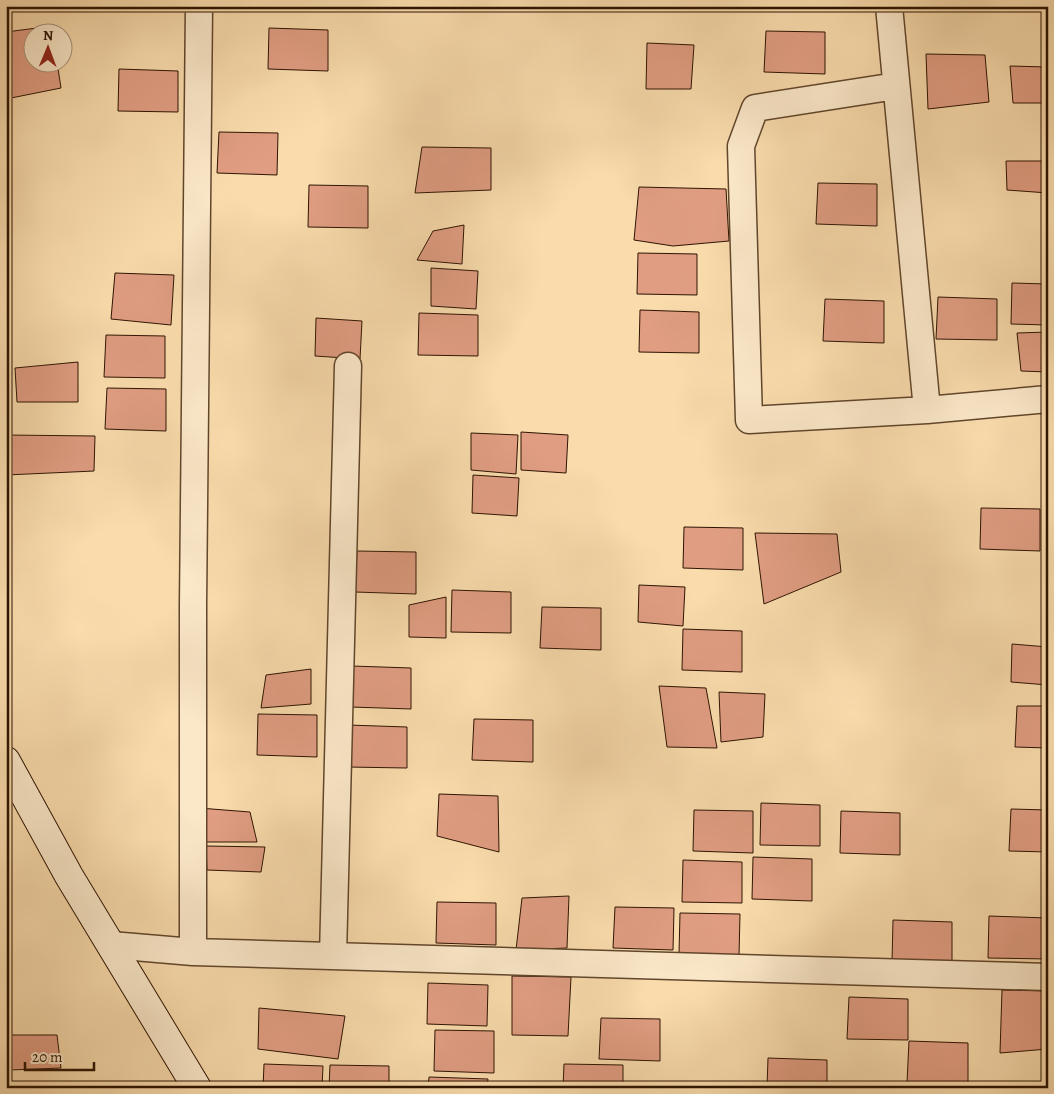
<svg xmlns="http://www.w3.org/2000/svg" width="1054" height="1094" font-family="Alegreya,serif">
<rect width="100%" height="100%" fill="#f9dbac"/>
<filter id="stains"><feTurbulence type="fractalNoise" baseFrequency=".004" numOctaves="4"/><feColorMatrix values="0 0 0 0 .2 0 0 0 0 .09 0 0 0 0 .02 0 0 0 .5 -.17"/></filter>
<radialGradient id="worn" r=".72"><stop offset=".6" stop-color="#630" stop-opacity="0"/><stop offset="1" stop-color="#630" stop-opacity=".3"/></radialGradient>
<path fill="#e09d82" stroke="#2e1402" d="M222 6H274V9L222 8Z
M52 26 53 32H32V62H57L61 88 6 99V32Z
M269 28 328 30V71L268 69Z
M766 31 825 32V74L764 72Z
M647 43 694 45 691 89H646Z
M926 54 985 55 989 102 928 109Z
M1010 66 1048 67V103H1013Z
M119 69 178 71V112L118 111Z
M219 132 278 133 277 175 217 173Z
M422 147 491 148V190L415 193Z
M1006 161H1048V193L1007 190Z
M818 183 877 184V226L816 224Z
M309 185 368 186V228L308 227Z
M639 187 726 189 729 241 673 246 634 240Z
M464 225 462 264 417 260 433 231Z
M638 253 697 254V295L637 294Z
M431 268 478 271 476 309 431 306Z
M115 273 174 275 171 325 111 319Z
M1012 283 1048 284V325L1011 324Z
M938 297 997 299V340L936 339Z
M825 299 884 301V343L823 341Z
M640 310 699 312V353L639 352Z
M419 313 478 315V356L418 355Z
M316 318 362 321 360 359 315 356Z
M1048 332V372L1021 371 1017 333Z
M106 335 165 336V378L104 377Z
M78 362V402H17L15 368Z
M107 388 166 389V431L105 429Z
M521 432 568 435 566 473 521 470Z
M471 433 518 435 516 474 471 470Z
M6 435 95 436 94 471 6 475Z
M473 475 519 478 517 516 472 513Z
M981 508 1040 509V551L980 549Z
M684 527 743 528V570L683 568Z
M755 533 837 534 841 572 764 604Z
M357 551 416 552V594L355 592Z
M639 585 685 587 683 626 638 622Z
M452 590 511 592V633L451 632Z
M446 597V638L409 637V605Z
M542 607 601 608V650L540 648Z
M683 629 742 631V672L682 670Z
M1012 644 1048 647V685L1011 682Z
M352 666 411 668V709L351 707Z
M311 669V704L261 708 266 675Z
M659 686 706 688 717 748 667 747Z
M719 692 765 694 763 737 721 742Z
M1017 706H1048V748L1015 747Z
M258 714 317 715V757L257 755Z
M474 719 533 720V762L472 760Z
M348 725 407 727V768L347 767Z
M439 794 498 796 499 852 437 836Z
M761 803 820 805V846L760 845Z
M199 808 250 812 257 842H200Z
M1011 809 1048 810V852L1009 851Z
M694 810 753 811V853L693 851Z
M841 811 900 813V855L840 853Z
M206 846 265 847 261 872 207 870Z
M753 857 812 859V901L752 899Z
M683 860 742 862V903L682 902Z
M569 896 567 948 516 950 522 898Z
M437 902 496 903V945L436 943Z
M615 907 674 908 673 950 613 948Z
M680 913 740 914 739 956 679 954Z
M989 916 1048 918V959L988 958Z
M893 920 952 922V964L892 962Z
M512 976 571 977 568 1036 512 1035Z
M428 983 488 985 487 1026 427 1024Z
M1002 990 1048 991V1049L1000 1053Z
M849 997 908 999V1040L847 1039Z
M259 1008 345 1016 338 1059 258 1049Z
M601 1018 660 1019V1061L599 1059Z
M435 1030 494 1031V1073L434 1071Z
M9 1035H57L61 1068 10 1070Z
M909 1041 968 1043V1084L907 1083Z
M768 1058 827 1060V1088H767Z
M264 1064 323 1066 322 1088H263Z
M564 1064 623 1065V1088H563Z
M330 1065 389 1066V1088H329Z
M429 1077 488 1079 487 1088H428Z"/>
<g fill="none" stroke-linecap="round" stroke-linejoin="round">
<defs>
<path id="street" d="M889 6 927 410 1048 399
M896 86 755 108 741 146 749 420 927 410
M111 945 193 952 1048 977
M193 952V606L199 6
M333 956 348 366"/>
<path id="secondary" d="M6 761 69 876 197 1088"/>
</defs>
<use href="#street" stroke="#61462c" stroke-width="29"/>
<use href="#secondary" stroke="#2e1402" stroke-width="30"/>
<use href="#street" stroke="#fbe8c9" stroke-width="26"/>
<use href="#secondary" stroke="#fbe8c9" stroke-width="28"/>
</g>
<rect width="1054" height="1094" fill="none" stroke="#f9dbac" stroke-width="25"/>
<rect x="8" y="8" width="1039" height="1079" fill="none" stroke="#2e1402" stroke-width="2.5"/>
<rect x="12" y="12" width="1029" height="1069" fill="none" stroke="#2e1402"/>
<g transform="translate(48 48) rotate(1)"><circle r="24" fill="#fbe8c9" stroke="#a99379"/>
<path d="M0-4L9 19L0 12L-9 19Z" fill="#8f2418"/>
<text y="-8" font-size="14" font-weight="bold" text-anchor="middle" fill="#2e1402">N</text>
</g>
<path d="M25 1062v8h69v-8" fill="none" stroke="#2e1402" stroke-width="2.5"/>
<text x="32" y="1062" font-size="15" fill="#2e1402" stroke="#fbe8c9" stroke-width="4" paint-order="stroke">20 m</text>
<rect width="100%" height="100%" filter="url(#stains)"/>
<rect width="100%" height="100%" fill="url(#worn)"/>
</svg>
